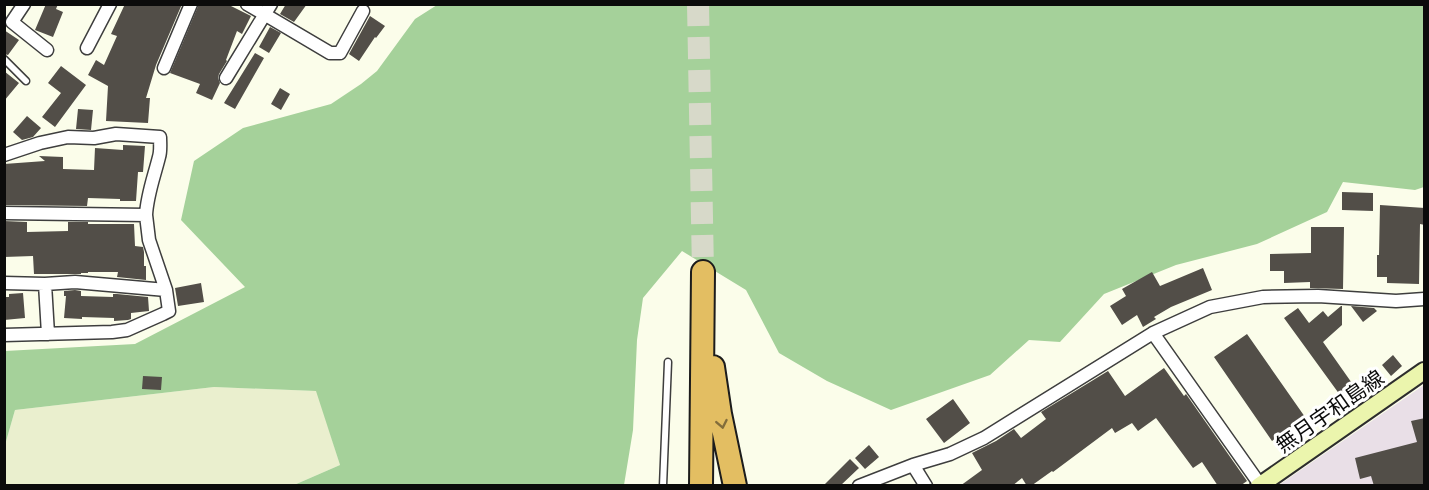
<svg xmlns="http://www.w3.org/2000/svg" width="1429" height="490" font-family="'Playfair Display','Noto Sans JP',serif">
<rect width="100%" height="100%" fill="#fbfdea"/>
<path fill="#e9dfe7" d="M1424 385V485L1279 486V485Z"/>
<path fill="#eaefce" d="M214 387 317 391 340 465 294 485 5 486V445L15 410Z"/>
<path fill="#a5d19a" d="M437 5H1424V187L1415 190 1343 182 1327 212 1257 244 1176 265 1104 294 1060 342 1029 340 990 375 891 410 827 381 779 353 746 290 682 251 643 298 637 340 633 430 624 485H294L340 465 316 391 214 387 15 410 5 445V351L135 344 245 287 181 220 194 161 243 128 331 104 361 84 377 71 415 19Z"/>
<path fill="#524e48" d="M46 4H58L56 9 63 12 53 37 35 30Z
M125 4H182L156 65 146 98H150L148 123 106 121 108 86 88 75 96 60 104 65 117 36 111 34Z
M199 4H227L251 16 242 34 237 31 226 60 227 61 219 74 218 78 220 83 212 100 196 93 200 84 170 73Z
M286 4H307L294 22 280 14Z
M370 16 385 26 376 38 375 37 359 61 349 54Z
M270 27 281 33 269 53 259 47Z
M4 30 19 40 8 55 4 54Z
M255 53 264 58 235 109 224 103Z
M61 66 86 85 55 127 42 117 61 93 48 83Z
M4 71 19 83 4 101Z
M280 88 290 94 281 110 271 104Z
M78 109 93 110 91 130 76 129Z
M27 116 41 128 33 137 22 140 13 132Z
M123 145 145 146 143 172H138L136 201H120V199L88 198 87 206 4 205V164L45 161 39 156 63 157V169L94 170 95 148 123 150Z
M1342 192 1373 193V211L1342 210Z
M1380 205 1425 208V225L1420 224 1419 284 1387 283V277H1377V255H1379Z
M4 221 27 222V232L68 231V222H88V224H134L135 246 143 247 144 252V266H146V280L117 277 118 272H88V273H81V274H34L33 256 4 257Z
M1311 227H1344L1343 289 1310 288V282L1284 283V271H1270V254L1311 253Z
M1203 268 1212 290 1171 307 1154 317 1156 319 1143 327 1137 315 1122 325 1110 306 1126 296 1122 289 1152 272 1160 286Z
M201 283 204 302 178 306 175 288Z
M75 290 81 291V296L113 297V294H117L148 297 149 311 131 313V319L128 320 114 321V318L82 317V319L64 318 66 296H64V291Z
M23 293 25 318 4 320V297H9V294Z
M1341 306H1342V325L1323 342 1361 396 1348 406 1284 318 1298 308 1309 323 1323 311 1328 317Z
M1351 306 1374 308 1377 311 1363 322Z
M1247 334 1305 417 1272 441 1214 357Z
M1393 355 1402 366 1391 376 1382 365Z
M1164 368 1184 396 1186 394 1247 481 1240 486H1218L1202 462 1193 468 1156 418 1138 431 1132 423 1115 433 1112 428 1053 472 1052 471 1031 486H1027L1022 478 1012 486H960L982 470 972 453 996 441 1014 429 1021 438 1046 419 1041 412 1108 371 1125 396Z
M143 376 162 377 161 390 142 389Z
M953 399 970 423 944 443 926 419Z
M1425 418V486H1374L1371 476 1360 479 1355 458 1417 442 1411 421Z
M869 445 879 457 865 469 855 458Z
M850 459 859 468 840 486H823Z"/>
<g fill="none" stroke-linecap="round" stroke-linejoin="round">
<path stroke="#d7d9c9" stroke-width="22" stroke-dasharray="22 11" stroke-linecap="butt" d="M698 4 703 272"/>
<defs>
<path id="lane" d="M4 59 26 81
M663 486 668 362"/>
<path id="street" d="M24 4 12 22 47 50
M247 4 330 53H340L363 11
M87 48 110 4
M164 68 191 4
M226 78 271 4
M4 155 40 143 68 137 94 138 116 134 160 137C160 143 161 151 159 157 154 177 147 195 146 215
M4 213 146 215 149 240 166 290
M4 283 45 284 48 334
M1153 333 1261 486
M4 335 112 332 127 330 163 314 169 311 166 290 75 282 45 284
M913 465 926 486
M859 486 913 465 950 454 984 438 1153 333 1210 307 1263 297 1318 296 1396 301 1424 299"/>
<path id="secondary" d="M1259 486 1424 371"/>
<path id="highway" d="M713 367 720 414 735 486
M701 486 703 272"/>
</defs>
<use href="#lane" stroke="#3e3e3e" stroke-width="9"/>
<use href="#street" stroke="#3e3e3e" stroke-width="15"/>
<use href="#secondary" stroke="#2d2d2d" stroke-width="20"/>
<use href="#highway" stroke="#1c1c1c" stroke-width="26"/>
<use href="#lane" stroke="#fff" stroke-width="6"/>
<use href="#street" stroke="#fff" stroke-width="12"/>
<use href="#secondary" stroke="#ebf5ad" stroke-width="16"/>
<use href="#highway" stroke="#e3be62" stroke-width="22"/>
</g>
<defs><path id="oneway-chevron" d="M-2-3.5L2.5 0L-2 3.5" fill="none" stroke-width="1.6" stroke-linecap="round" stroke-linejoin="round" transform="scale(1.5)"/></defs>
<use stroke="#826d3b" href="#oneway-chevron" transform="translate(722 424) rotate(79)"/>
<g text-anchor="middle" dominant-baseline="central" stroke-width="6" stroke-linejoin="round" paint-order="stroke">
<g font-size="21" fill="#0b0b0b" stroke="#fff">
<text transform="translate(1329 410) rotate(-35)">無月宇和島線</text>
</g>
</g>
<rect width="1429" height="490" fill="none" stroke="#0b0b0b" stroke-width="12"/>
</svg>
